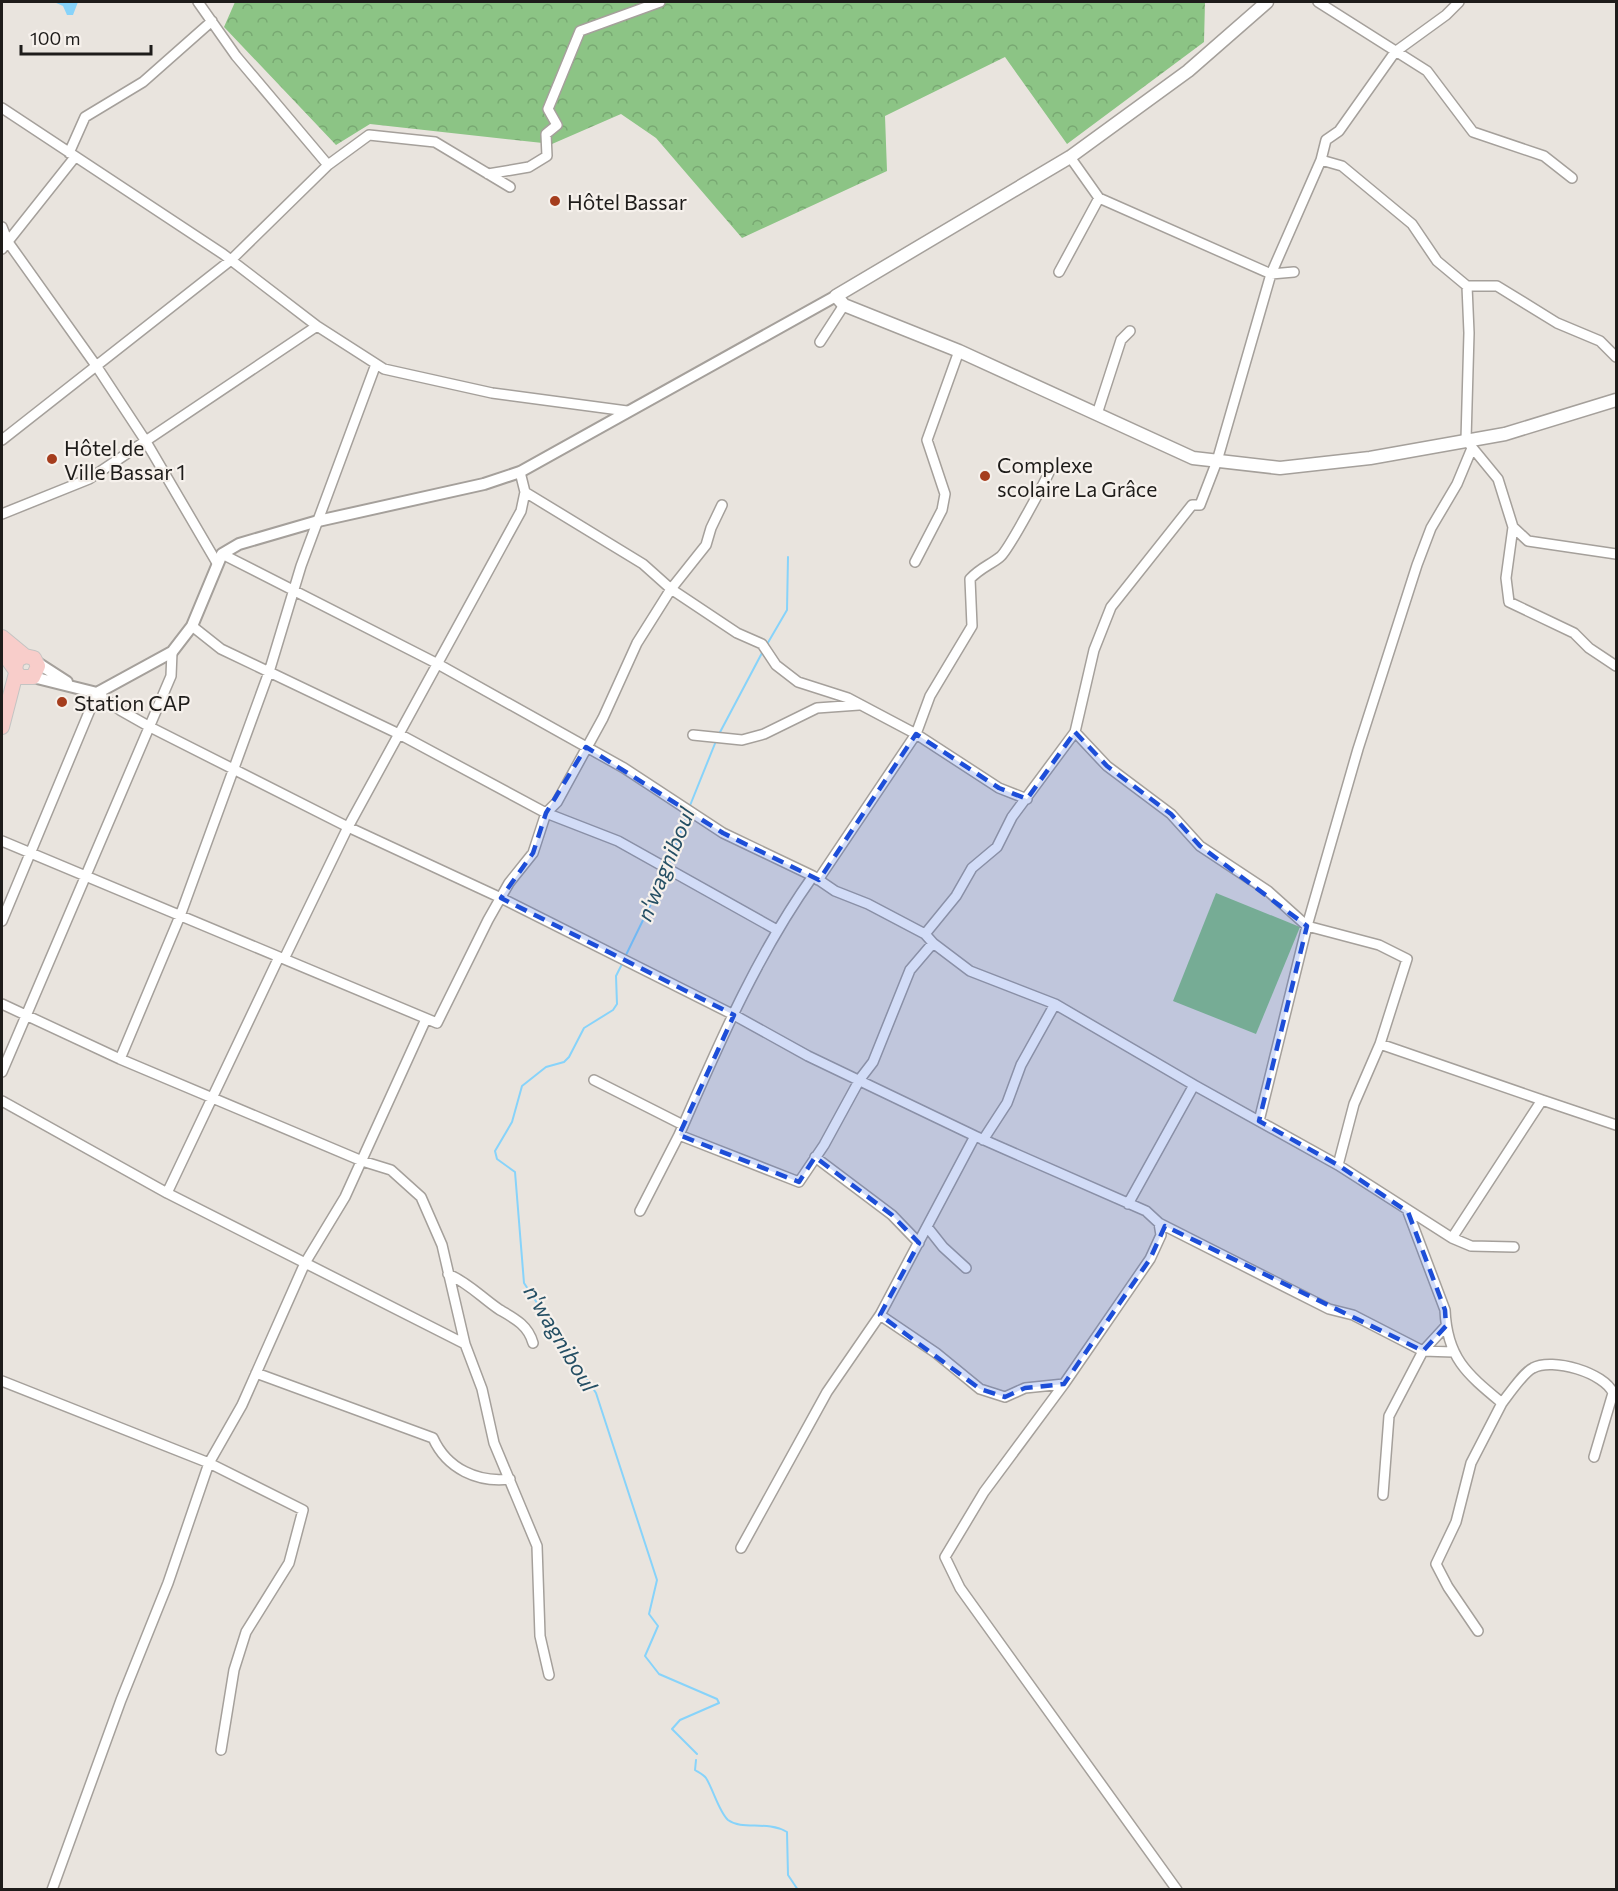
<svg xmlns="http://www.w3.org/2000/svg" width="1618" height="1891" font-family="Commissioner,sans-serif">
<defs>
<pattern id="forest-crowns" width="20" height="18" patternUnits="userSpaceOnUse" patternTransform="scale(1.5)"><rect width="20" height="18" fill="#8cc485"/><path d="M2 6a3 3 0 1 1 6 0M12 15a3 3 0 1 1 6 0" fill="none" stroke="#78a872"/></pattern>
<pattern id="water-ripples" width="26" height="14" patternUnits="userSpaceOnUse" patternTransform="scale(1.5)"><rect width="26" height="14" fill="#87d3fa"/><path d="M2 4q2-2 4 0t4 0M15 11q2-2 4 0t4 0" fill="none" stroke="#74b5d6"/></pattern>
</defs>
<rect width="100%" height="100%" fill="#e9e4de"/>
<path fill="#8cc485" d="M1216 893 1300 927 1256 1034 1173 1001Z"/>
<path fill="url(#forest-crowns)" d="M235 2H1205L1204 42 1067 144 1005 57 885 116 887 171 742 238 656 138 621 114 552 144 370 124 336 145 224 27Z"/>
<path fill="url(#water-ripples)" d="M54 2H78L73 15H67L63 6Z"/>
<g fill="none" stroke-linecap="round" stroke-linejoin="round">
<path stroke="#87d3fa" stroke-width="2" d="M766 646 787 610 788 557
M718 736 763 651
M689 808 716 741
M668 868 687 813
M625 957 666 873
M623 962 616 976 617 1004 613 1010 584 1028 569 1057 564 1062 546 1067 522 1086 512 1122 495 1151 497 1159 515 1172 524 1283 596 1393 657 1580 649 1614 658 1626 645 1656 659 1674 717 1699 719 1703 680 1720 672 1729 697 1754
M696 1760 695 1770C698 1772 704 1775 706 1778 713 1789 719 1812 728 1820 743 1831 766 1820 787 1832L788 1875 798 1890"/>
<defs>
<path id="minor" d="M198 2 236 56 328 165
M1318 2 1427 71 1473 132 1544 156 1572 178
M2 108 223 254 317 326 384 369 492 393 627 411
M69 153 85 117 143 82 212 21
M1321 160 1342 166 1412 224 1437 261 1467 286 1469 333 1466 440 1498 479 1513 527 1528 541 1616 554
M488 174 529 167 547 156 546 134 557 125 548 109 580 31 660 2
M2 227 8 242 97 367 145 440 217 563
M2 249 75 157
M1059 272 1099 198
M1294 272 1271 274 1321 160 1326 140 1339 131 1395 52 1446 15 1459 2
M1467 286H1497L1557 323 1600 341 1616 357
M820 342 844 305
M1097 414 1121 340 1130 331
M2 440 231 260 328 165 369 135 435 142 510 187
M525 492 643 564 671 589 737 633 762 644 776 665 798 682 848 698 916 734 999 788 1027 799
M2 514 89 479 317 326
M1513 527 1506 578 1509 602 1574 633 1589 648 1616 666
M222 554 436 663 624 768 723 833 813 876C756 956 718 1046 679 1135L799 1182 824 1145 860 1079 873 1062 910 970 933 943
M915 562 942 510 945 494 927 440 959 351
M192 626 221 649 399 734 546 813 618 841 777 930
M1075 732 1107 766 1171 814 1200 846 1268 891 1307 926 1358 749 1417 565 1431 528 1457 484 1472 448
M693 735 742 740 764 734 817 708 859 705
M2 841 437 1023 488 920 509 883 533 853 546 813 557 802 603 718 637 643 671 589 706 545 711 528 722 505
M813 876 835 891 868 904 925 934 933 943 970 971 1055 1004 1194 1085 1128 1204
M818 880 916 734 930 696 972 626 970 579C980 568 990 565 1000 557 1008 551 1046 480 1051 468
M2 921 97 693 120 710 150 727 348 827 501 898 734 1015 808 1056 975 1136 1146 1211 1159 1223 1161 1235 1150 1259 1064 1384 984 1492 945 1557 960 1588 1177 1890
M925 934 956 896 972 868 997 847 1012 817 1075 732 1094 650 1111 607 1192 505H1200L1217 461 1271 274 1099 198 1070 157
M284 959 348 827 521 511 525 492 520 472
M2 1004 120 1059 362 1161 391 1170 421 1197 442 1245 465 1344 482 1389 494 1443 537 1546 540 1636 549 1675
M120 1059 180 916 269 672 301 566 376 364
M2 1072 171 676 172 652
M594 1080 683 1125
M1194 1085 1338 1165 1452 1238 1471 1246 1514 1247
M2 1101 167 1193 465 1344
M1259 1121 1307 926 1379 945 1407 959 1380 1044
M983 1140 1007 1103 1021 1065 1055 1004
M815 1157 892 1215 919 1243
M1338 1165 1354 1104 1380 1044 1542 1100
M167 1193 279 957
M640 1211 679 1135
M1408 1212 1445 1310C1447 1358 1467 1374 1502 1403 1509 1394 1524 1372 1533 1368 1552 1357 1605 1373 1613 1393L1594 1457
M1159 1223 1329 1309 1353 1315 1423 1351 1453 1352
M928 1228 943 1247 966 1268
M1452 1238 1542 1100 1616 1125
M448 1274C469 1283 482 1298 500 1310 514 1318 528 1325 533 1343
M880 1315 936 1353 980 1389 1005 1397 1025 1388 1064 1384
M256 1373 433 1438C447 1469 478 1483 510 1479
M2 1381 209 1463 303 1510 289 1563 246 1632 234 1670 221 1750
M1383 1495 1389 1416 1423 1351 1446 1326
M741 1548 827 1392 880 1315 975 1136
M1478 1631 1448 1587 1436 1564 1456 1522 1471 1463 1502 1403
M52 1890 121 1700 168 1583 209 1463 242 1405 305 1263 345 1197 426 1019"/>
<path id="tertiary" d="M36 662 67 682
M33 677 97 693 172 652 192 626 222 554 239 544 318 521 484 484 520 472 836 296"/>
<path id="secondary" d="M1267 2 1188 71 1070 157 836 296 844 305 959 351 1193 458 1280 468 1370 458 1505 434 1616 400"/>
<path id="primary" d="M2 637 25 656
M2 651 20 677H33L38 666 34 658 25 656 17 660 15 669
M2 727 16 673"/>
</defs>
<use href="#minor" stroke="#a5a09b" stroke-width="12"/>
<use href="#tertiary" stroke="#a5a09b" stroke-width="14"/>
<use href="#secondary" stroke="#a5a09b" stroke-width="15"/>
<use href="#primary" stroke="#c4c4c3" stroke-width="16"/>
<use href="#minor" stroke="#fff" stroke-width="9"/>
<use href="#tertiary" stroke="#fff" stroke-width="10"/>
<use href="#secondary" stroke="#fff" stroke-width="12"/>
<use href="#primary" stroke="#f8cdca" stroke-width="14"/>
</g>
<path fill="#1d4ed8" fill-opacity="0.2" stroke="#1d4ed8" stroke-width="4.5" stroke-dasharray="12 8" stroke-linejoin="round" d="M1075 732 1107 766 1171 814 1200 846 1307 926 1259 1121 1338 1165 1408 1212 1445 1310 1446 1326 1423 1351 1165 1226 1150 1259 1064 1384 1025 1388 1005 1397 980 1389 880 1315 919 1243 892 1215 815 1157 799 1182 679 1135 734 1015 501 898 533 853 546 813 586 747 723 833 819 880 916 734 999 788 1027 799Z"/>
<g fill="#a53d1d" stroke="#f6f1ec" stroke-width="2">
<circle cx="555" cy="201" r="6"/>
<circle cx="52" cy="459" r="6"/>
<circle cx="985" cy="476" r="6"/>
<circle cx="62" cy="702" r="6"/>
</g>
<g text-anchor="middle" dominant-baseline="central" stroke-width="4.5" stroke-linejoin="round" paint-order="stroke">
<g font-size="21" fill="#1e1c1a" stroke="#f6f1ec" text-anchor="start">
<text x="567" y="201">Hôtel Bassar</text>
<text x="64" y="447">Hôtel de<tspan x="64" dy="24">Ville Bassar 1</tspan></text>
<text x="997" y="464">Complexe<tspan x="997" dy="24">scolaire La Grâce</tspan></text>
<text x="74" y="702">Station CAP</text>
</g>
<g font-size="22" font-style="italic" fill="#254f64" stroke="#f6f1ec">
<text transform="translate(665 864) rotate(-68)">n'wagniboul</text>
<text transform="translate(561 1338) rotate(59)">n'wagniboul</text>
</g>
</g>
<rect width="1618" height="1891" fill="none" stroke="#1e1c1a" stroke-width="6"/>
<path d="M21 45v9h130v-9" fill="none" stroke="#1e1c1a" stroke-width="3"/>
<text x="30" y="45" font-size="18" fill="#1e1c1a" stroke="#f6f1ec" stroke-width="4.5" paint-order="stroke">100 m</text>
</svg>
